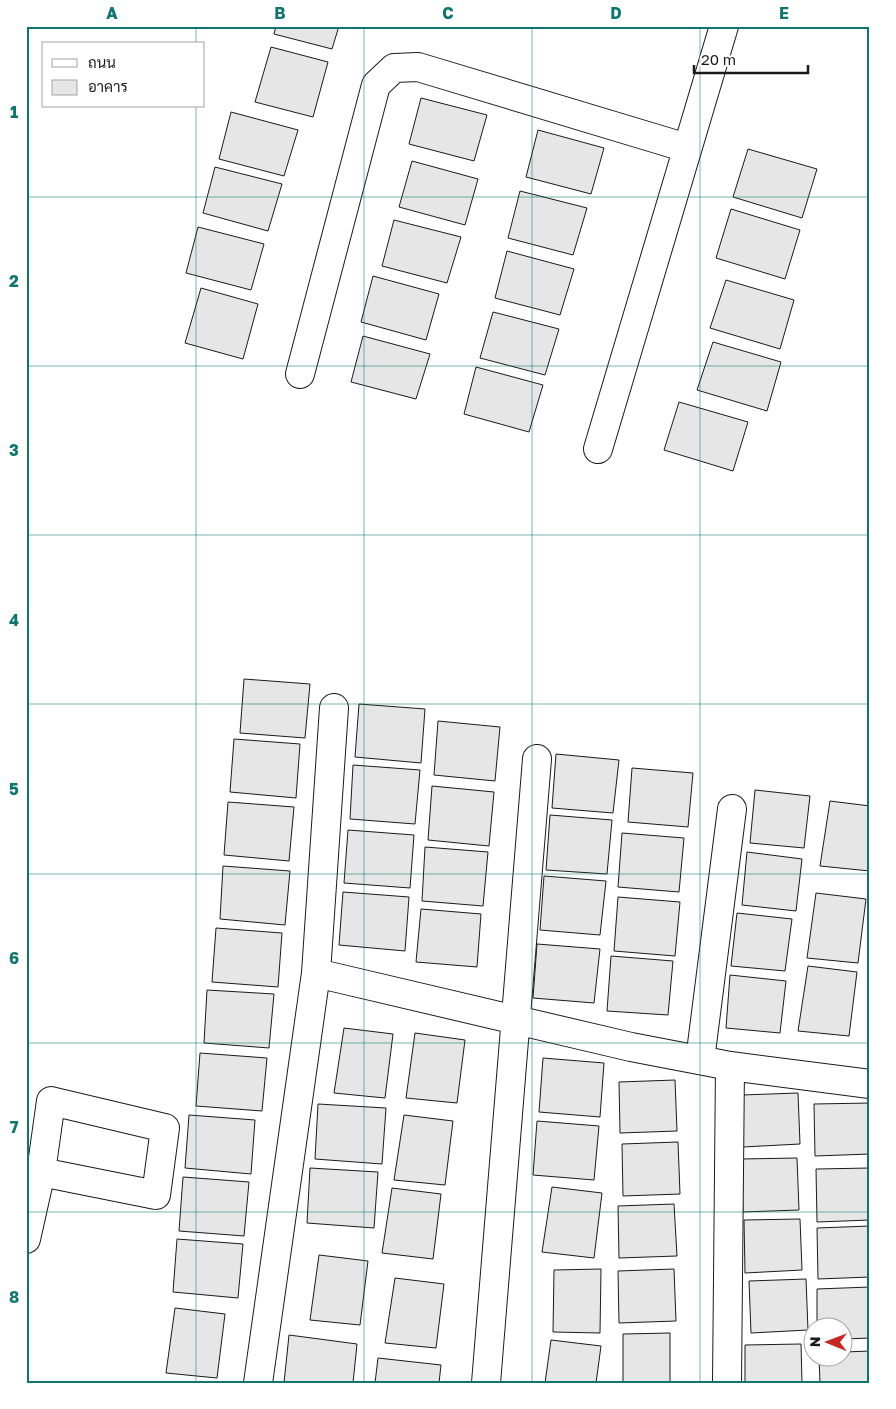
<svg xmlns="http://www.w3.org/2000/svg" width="896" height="1409" font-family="'Golos Text',Sarabun,sans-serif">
<rect width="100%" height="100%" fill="#fff"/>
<path fill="#e6e6e6" stroke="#1a1a1a" d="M276 26H339L332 49 274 34Z
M271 47 328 62 313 117 255 102Z
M421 98 487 115 474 161 409 144Z
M231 112 298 130 284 176 219 159Z
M538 130 604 148 591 194 526 177Z
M748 149 817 169 802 218 733 197Z
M412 161 478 179 465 225 399 207Z
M215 167 282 184 268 231 203 213Z
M520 191 587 208 573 255 508 238Z
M731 209 800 230 785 279 716 258Z
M394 220 461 237 447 283 382 266Z
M198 227 264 244 251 290 186 273Z
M507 251 574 269 560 315 495 298Z
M373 276 439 294 426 340 361 322Z
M726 280 794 300 780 349 710 328Z
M201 288 258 304 243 359 185 343Z
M493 312 559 329 545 375 480 358Z
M363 336 430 354 416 399 351 382Z
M713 342 781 362 767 411 697 390Z
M476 367 543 385 529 432 464 414Z
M679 402 748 422 733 471 664 450Z
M244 679 310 684 305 738 240 733Z
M359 704 425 709 421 763 355 757Z
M438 721 500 727 495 781 434 775Z
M234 739 300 744 296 798 230 792Z
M556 754 619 760 613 813 552 808Z
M353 765 420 770 415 824 350 819Z
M632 768 693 773 688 827 628 822Z
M432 786 494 792 489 846 428 840Z
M755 790 810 796 804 848 750 843Z
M830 801 870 806V871L820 866Z
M228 802 294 807 289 861 224 855Z
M550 815 612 820 607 874 546 870Z
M348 830 414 835 410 888 344 883Z
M622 833 684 838 679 892 618 887Z
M425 847 488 852 483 906 422 901Z
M747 852 802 859 796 911 742 905Z
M223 866 290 871 285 925 220 919Z
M544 876 606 881 600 935 540 930Z
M343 892 409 897 405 951 339 945Z
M816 893 866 899 858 963 807 958Z
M618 897 680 902 675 956 614 951Z
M421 909 481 914 477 967 416 962Z
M737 913 792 919 785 971 731 966Z
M216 928 282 933 278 987 212 982Z
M537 944 600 949 594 1003 533 998Z
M611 956 673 961 668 1015 607 1011Z
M808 966 857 972 849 1036 798 1031Z
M730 975 786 981 780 1033 726 1028Z
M207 990 274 994 269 1048 204 1043Z
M344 1028 393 1034 385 1098 334 1093Z
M415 1033 465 1040 457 1103 406 1098Z
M200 1053 267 1058 262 1111 196 1106Z
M543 1058 604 1063 600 1117 539 1112Z
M675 1080 677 1131 620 1133 619 1082Z
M798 1093 800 1144 743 1147 742 1095Z
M870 1103V1154L815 1156 814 1104Z
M318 1104 386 1108 382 1164 315 1159Z
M189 1115 255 1120 251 1174 185 1168Z
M404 1115 453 1121 445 1185 394 1180Z
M537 1121 599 1126 594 1180 533 1175Z
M678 1142 680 1194 623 1196 622 1144Z
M797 1158 799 1210 743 1212 741 1159Z
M310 1168 378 1172 374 1228 307 1223Z
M870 1168V1220L817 1222 816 1169Z
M183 1177 249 1182 244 1236 179 1231Z
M552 1187 602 1193 594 1258 542 1252Z
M392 1188 441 1194 433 1259 382 1253Z
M674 1204 677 1256 619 1258 618 1206Z
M800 1219 802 1270 745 1273 744 1220Z
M870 1226V1277L818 1279 817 1228Z
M177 1239 243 1244 238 1298 173 1292Z
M319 1255 368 1261 360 1325 310 1320Z
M601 1269 600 1333 553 1332 554 1270Z
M674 1269 676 1321 619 1323 618 1271Z
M395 1278 444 1284 436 1348 385 1343Z
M806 1279 808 1330 751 1333 749 1281Z
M870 1287V1338L844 1339V1326H817V1289Z
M175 1308 225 1314 217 1378 166 1373Z
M670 1333V1383H623V1334Z
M289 1335 357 1344 353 1383H284Z
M551 1340 601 1346 596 1383H545Z
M801 1344 802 1383H745V1345Z
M870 1351V1383H820L819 1356H844V1352Z
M378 1358 441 1365 439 1383H375Z"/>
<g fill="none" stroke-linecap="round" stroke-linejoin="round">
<defs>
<path id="minor" d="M300 374 376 85 394 68 418 67 687 148
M598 449 724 26
M316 973 631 1047 730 1066 870 1084
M700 1060 732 809
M26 1239 41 1172 51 1101 165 1128 156 1195 41 1172
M258 1383 316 973 334 708
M486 1383 537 759
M727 1383 730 1066"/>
</defs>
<use href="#minor" stroke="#1a1a1a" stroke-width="30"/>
<use href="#minor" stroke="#fff" stroke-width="28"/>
</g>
<path fill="none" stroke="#0f766e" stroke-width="1" stroke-opacity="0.55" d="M196 26V44M364 26V1383M532 26V1383M700 26V1383M196 106V1383M26 197H870M26 366H870M26 535H870M26 704H870M26 874H870M26 1043H870M26 1212H870"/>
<rect width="896" height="1409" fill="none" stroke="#ffffff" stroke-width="55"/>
<rect x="42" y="42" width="162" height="65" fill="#ffffff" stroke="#a3a3a3"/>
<rect x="52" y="59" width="25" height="8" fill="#ffffff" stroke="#a3a3a3"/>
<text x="88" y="68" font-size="15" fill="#1a1a1a">ถนน</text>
<rect x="52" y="80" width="25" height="15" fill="#e6e6e6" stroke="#a3a3a3"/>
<text x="88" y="92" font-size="15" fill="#1a1a1a">อาคาร</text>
<g transform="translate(828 1342) rotate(271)"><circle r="24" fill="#ffffff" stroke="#a3a3a3"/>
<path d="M0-4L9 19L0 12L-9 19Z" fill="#c62828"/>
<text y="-8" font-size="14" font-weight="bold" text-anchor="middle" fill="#1a1a1a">N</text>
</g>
<path d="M694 65v8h114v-8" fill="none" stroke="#1a1a1a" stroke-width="2.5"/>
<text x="701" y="65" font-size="15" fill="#1a1a1a" stroke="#ffffff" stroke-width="4" paint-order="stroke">20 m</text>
<rect x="28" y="28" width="840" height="1354" fill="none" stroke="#0f766e" stroke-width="2"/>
<g font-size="16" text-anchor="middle" font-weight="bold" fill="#0f766e">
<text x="112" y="19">A</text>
<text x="280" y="19">B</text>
<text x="448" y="19">C</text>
<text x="616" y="19">D</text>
<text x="784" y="19">E</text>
<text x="14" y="118">1</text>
<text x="14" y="287">2</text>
<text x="14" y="456">3</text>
<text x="14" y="626">4</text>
<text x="14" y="795">5</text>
<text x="14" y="964">6</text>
<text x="14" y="1133">7</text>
<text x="14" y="1303">8</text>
</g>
</svg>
